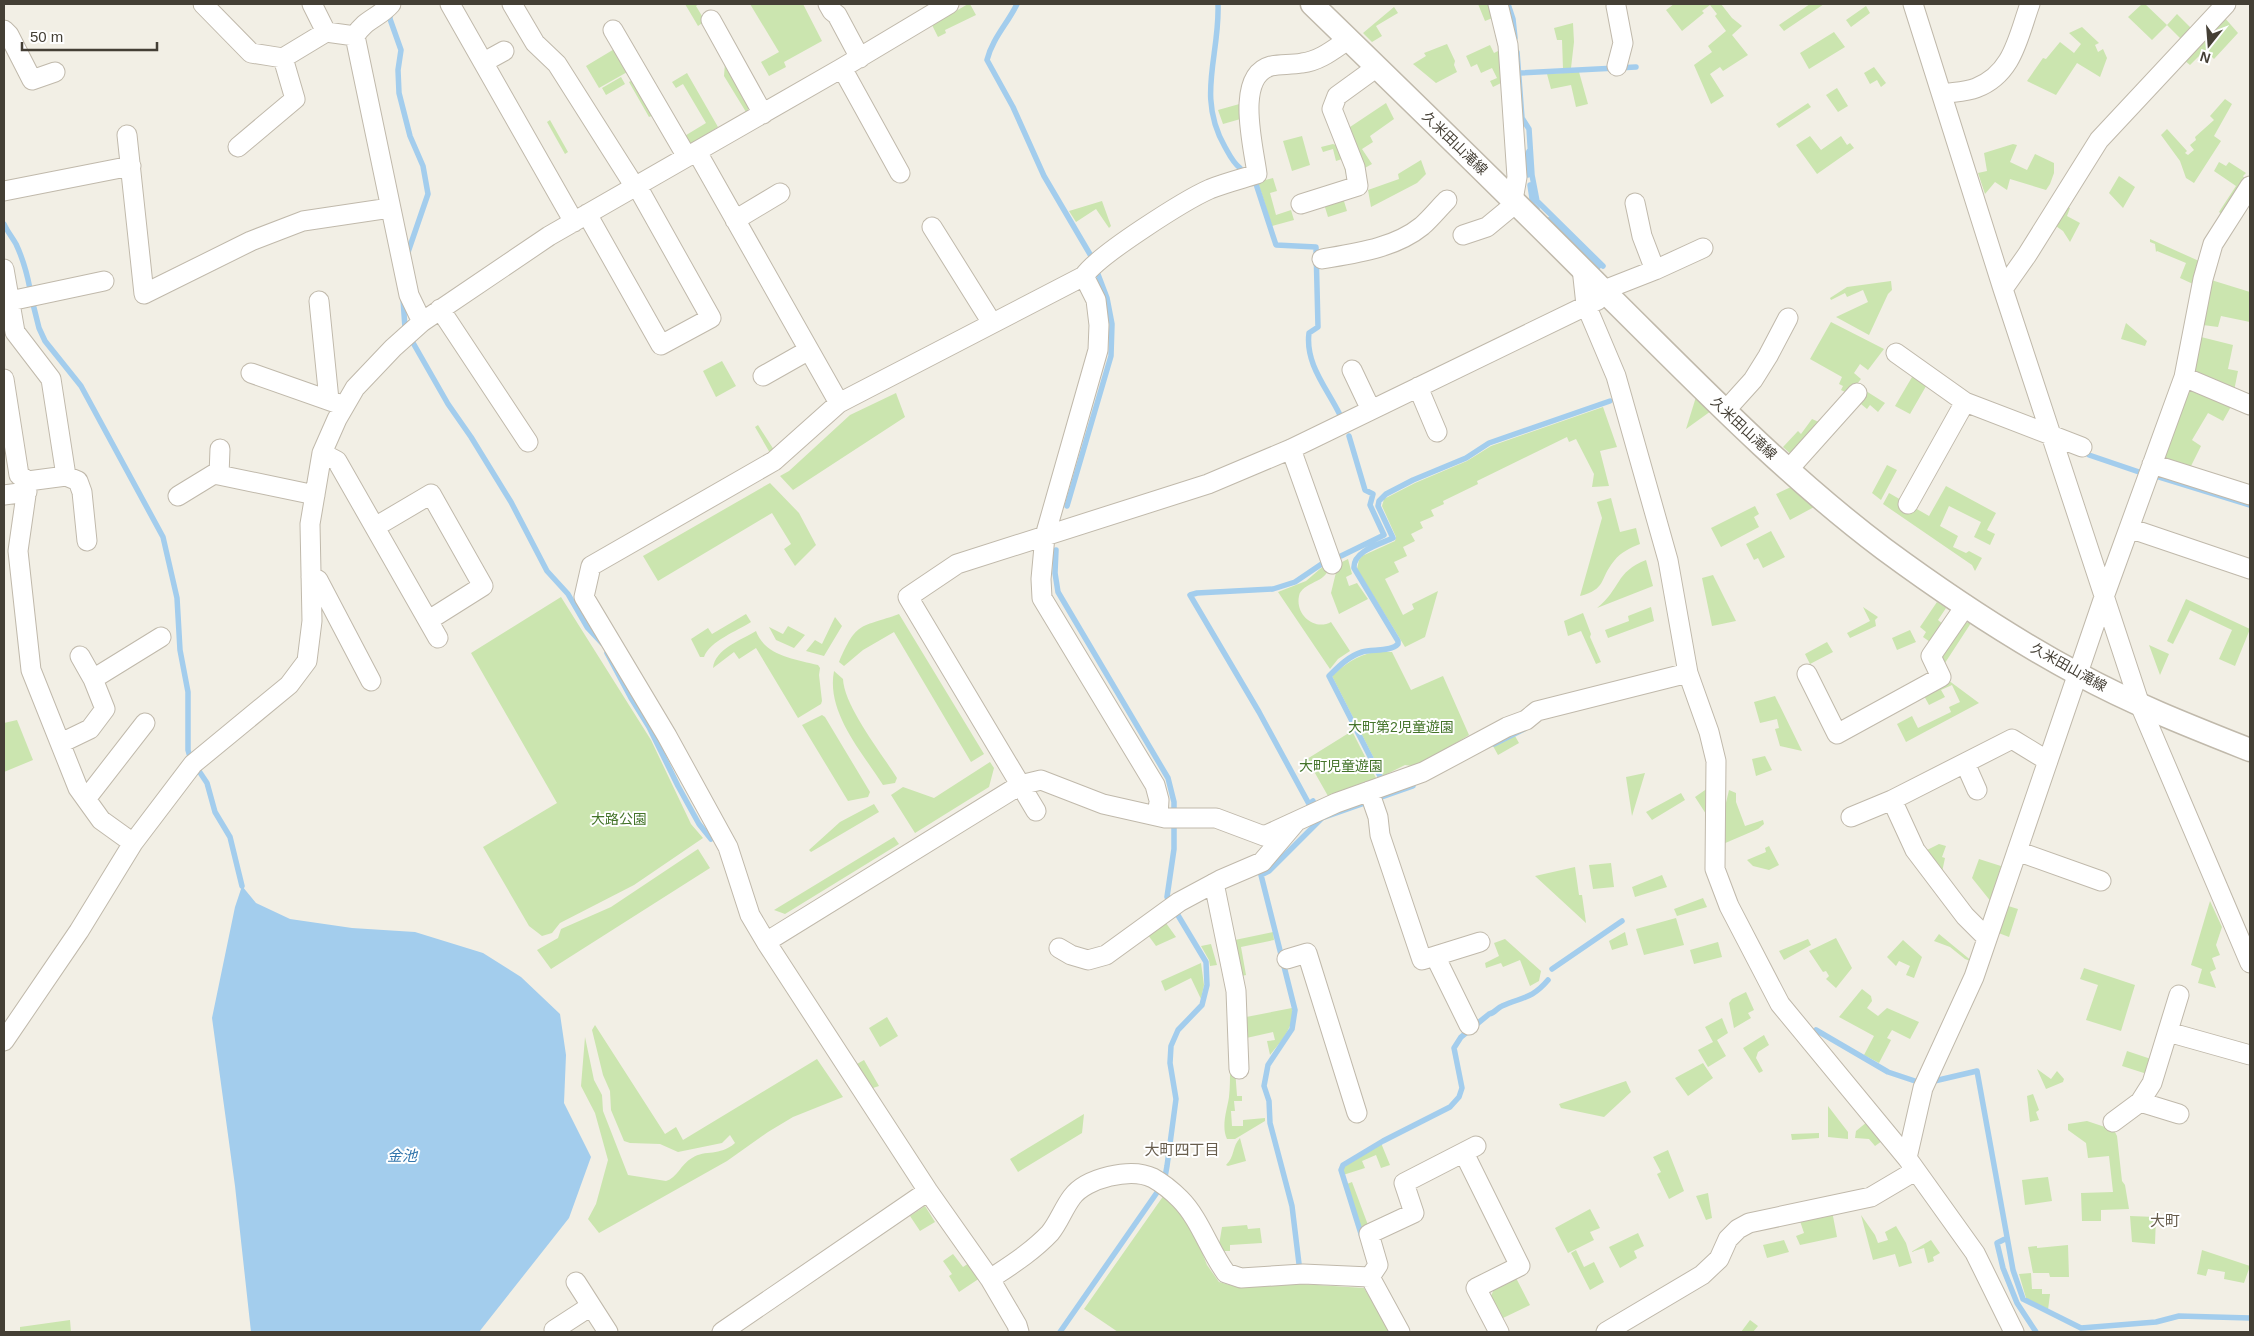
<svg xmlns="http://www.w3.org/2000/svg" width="2254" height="1336" font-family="Helvetica,'Noto Sans JP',sans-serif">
<rect width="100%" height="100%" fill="#f2efe5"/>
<path fill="#cbe5af" d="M685 4H699L696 6 705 21 698 26Z
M750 4H803L822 41 784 62 786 67 769 76 761 62 779 52Z
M968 4H970L976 15 945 30 946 33 938 37 932 25Z
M1478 4H1490L1495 17 1485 21Z
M1674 4H1721L1732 18 1742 26 1732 35 1748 55 1723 71 1720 67 1710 74 1724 96 1711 104 1694 65 1712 52 1708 46 1726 31 1715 16 1717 14 1710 5 1702 11 1704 13 1682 31 1666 10Z
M1810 4H1824L1784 31 1779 25Z
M2142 4H2145L2167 25 2177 14 2192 29 2182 40 2167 25 2152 40 2128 17Z
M1866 6 1870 13 1851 27 1846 20Z
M1394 7 1398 13 1376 26 1382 36 1372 42 1363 33Z
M2224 17 2238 33 2214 59 2205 50 2190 65 2184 60Z
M1573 23 1574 42 1571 68 1563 69 1562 40H1557L1554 28Z
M2082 27 2099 43 2095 45 2098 52 2103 49 2107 58 2100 77 2077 63 2056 95 2027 81 2043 58 2046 59 2060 42 2074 53 2081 44 2069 33Z
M1834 32 1845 47 1809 69 1800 53Z
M1447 44 1455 61 1454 65 1457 72 1436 83 1413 64 1426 56 1424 53Z
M1490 45 1494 53 1502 49 1503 82 1493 87 1490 81 1497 78 1492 68 1481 73 1477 64 1471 67 1466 56Z
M616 48 629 71 599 88 586 66Z
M725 63 751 102 748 110 746 112 724 76Z
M1874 67 1886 83 1881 87 1877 80 1870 84 1864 73Z
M1579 72 1588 104 1576 107 1571 85 1551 89 1547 74Z
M687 73 718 127 691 144 686 142 683 137 706 123 683 84 676 88 672 82Z
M621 77 625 84 606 95 602 88Z
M634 79 654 115 649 117 629 82Z
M1837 88 1848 106 1838 112 1826 95Z
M2225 99 2232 104 2214 136 2221 141 2194 183 2186 178 2180 161 2161 135 2167 129 2187 151 2185 153 2188 155 2194 150 2190 145 2196 140 2195 137 2214 120 2210 116Z
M1243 103 1244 118 1223 124 1218 110Z
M1386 103 1394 119 1370 136 1373 142 1362 149 1372 164 1363 169 1347 129Z
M1808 103 1811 107 1779 128 1776 124Z
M550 120 568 152 565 154 547 122Z
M1302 136 1310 165 1292 171 1283 141Z
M1810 136 1821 150 1841 136 1847 145 1850 143 1854 148 1817 174 1796 145Z
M1333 144 1341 147 1351 181 1348 182 1342 159 1336 161 1333 149 1323 152 1321 147Z
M2013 144 2017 145 2010 162 2027 170 2035 154 2054 163V173L2050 184 2046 190 2010 179 2007 190 1995 182 1985 194 1978 173 1987 171 1984 153Z
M1421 160 1426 174 1417 183 1371 207 1368 190 1399 179 1398 174Z
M2219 162 2226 166 2229 162 2246 173 2243 176 2246 181 2223 215 2219 212 2236 186 2214 171Z
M2119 176 2135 187 2123 208 2109 193Z
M1273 178 1277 191 1270 193 1276 215 1291 210 1294 220 1272 226 1258 182Z
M1343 198 1347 211 1328 217 1324 204Z
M1102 201 1111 226 1109 228 1096 209 1076 222 1069 211Z
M2064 205 2070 208 2067 216 2080 223 2070 242 2063 231 2053 224Z
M2150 239 2199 261 2193 284 2180 278 2186 263 2157 251 2156 252 2155 244 2150 242Z
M2208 279 2250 292V322L2221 316 2218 327 2203 325Z
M1891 281 1892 290 1888 294 1869 335 1836 317 1868 302 1863 290 1847 297 1845 293 1831 300 1830 298 1847 287Z
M1831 322 1884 349 1868 370 1860 364 1854 373 1861 379 1849 394 1841 390 1843 386 1839 384 1842 377 1810 359Z
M2126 323 2147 341 2145 346 2121 339Z
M2201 337 2233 345 2228 369 2238 371 2234 391 2190 375Z
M722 361 736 386 716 397 703 371Z
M1915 372 1929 381 1910 414 1895 406Z
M2191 388 2233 403 2223 421 2208 413 2192 440 2201 446 2189 470 2162 458 2185 391Z
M1866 391 1885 403 1878 412 1870 405 1867 409 1861 404 1854 411 1851 409Z
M896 393 905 417 793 490 780 476 789 471 850 415Z
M1696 397 1711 411 1686 429Z
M1603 407 1617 447 1600 451 1609 486 1592 487 1594 474 1576 439 1569 442 1567 437 1477 481 1478 484 1443 501 1444 504 1431 510 1434 516 1420 522 1423 528 1411 534 1415 541 1403 547 1407 556 1394 562 1399 572 1385 579 1403 615 1414 609 1412 604 1438 591 1425 637 1405 647 1357 569 1359 560 1362 556 1395 541 1396 537 1382 506 1384 499 1415 483 1467 461 1491 446Z
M1812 419 1821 423 1794 457 1783 447 1798 431 1801 434Z
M758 425 774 450 770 453 755 427Z
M1887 465 1897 470 1881 500 1872 493Z
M770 483 799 513 816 545 795 566 784 549 791 544 772 513 658 581 643 556Z
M1946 486 1996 513 1987 530 1995 534 1990 545 1974 537 1981 522 1949 506 1940 526 1958 536 1953 547 1966 553 1969 551 1982 558 1975 571 1972 565 1883 504 1889 493 1929 516Z
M1791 487 1816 506 1790 520 1776 494Z
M1611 498 1620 532 1636 528 1640 544C1630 548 1621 552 1614 561 1599 579 1607 589 1580 596L1602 518 1597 502Z
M1755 506 1759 514 1754 517 1759 527 1721 547 1711 528Z
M1771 531 1785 557 1763 568 1758 558 1754 560 1746 544Z
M1348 559 1352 574 1346 577 1349 586 1357 583 1368 599 1339 614 1331 593 1338 564Z
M1646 560 1653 586 1597 608C1621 589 1615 572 1646 560Z
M1327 563C1334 582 1302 581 1299 596 1295 615 1315 631 1331 622L1350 651 1338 659 1330 669 1278 592 1306 581Z
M1713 575 1736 621 1712 626 1702 578Z
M561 597 651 740 691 824 703 838 634 885 560 923 552 933 542 936 529 926 483 847 557 803 471 653Z
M2186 599 2250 629 2235 666 2219 659 2232 630 2190 610 2173 644 2167 641Z
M1937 602 1946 608 1938 620 1945 626 1933 644 1923 637 1926 632 1920 627Z
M1651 607 1654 621 1608 638 1605 630 1629 621 1628 616Z
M1863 607 1878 617 1875 620 1876 626 1850 638 1847 633 1870 621Z
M1583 613 1591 634 1590 637 1601 662 1596 664 1581 631 1568 636 1564 621Z
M746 614 751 622C737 631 710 641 704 657H700L691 639 708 628 712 634Z
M899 614 984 754 971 762 894 632 863 650 844 666 839 662C857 620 861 628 899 614Z
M835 617 842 626 824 656 806 651 815 640 822 644Z
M1963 622 1971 623 1943 666 1939 657Z
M788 626 805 635 794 648 776 640 769 627 783 634Z
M1910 630 1916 642 1897 650 1892 638Z
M756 631C765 656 795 659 818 665L820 668 819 675 822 701 821 704 798 718 756 648 739 659 734 652 713 668C715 649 741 640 756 631Z
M1827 642 1833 652 1810 664 1805 654Z
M2149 645 2169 654 2160 675Z
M1374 652H1392L1411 690 1443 676 1469 735 1433 757 1412 766 1405 765 1383 776 1332 676C1345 664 1356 656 1374 652Z
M834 671 843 679C844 706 882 754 897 778L895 783 883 785C862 752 826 712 834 671Z
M1948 680 1979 703 1906 742 1897 724 1912 716 1918 728 1951 712 1949 707 1960 702 1952 685 1941 690 1945 697 1929 705 1923 694Z
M1775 696 1802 751 1780 746 1775 729 1779 728 1777 719 1760 723 1754 702Z
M822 715 825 717 870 792 868 797 848 801 802 725Z
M17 720 33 760 4 772V723Z
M1352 731 1377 780 1328 796 1307 759Z
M1515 736 1519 743 1498 755 1493 746Z
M1765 756 1772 770 1756 776 1752 759Z
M990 762 994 768 989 787 915 833 891 795 903 787 934 798Z
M1645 773 1632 816 1626 777Z
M1708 788 1706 814 1695 797Z
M1729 790 1736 793V802L1745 826 1763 820 1764 824 1758 829 1723 844 1725 807Z
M1681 793 1685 800 1652 820 1646 812Z
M874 804 879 812 811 852 809 850 840 822Z
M894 837 899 844 785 914 774 910Z
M1939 844 1946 846 1942 857 1945 858 1942 872 1925 851Z
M1769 846 1779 865 1769 870 1753 866 1747 860 1766 852 1765 848Z
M698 849 710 868 551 969 537 950 558 938 561 929 611 907Z
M1979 859 2004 867 1992 903 1972 878Z
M1611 863 1614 887 1593 889 1589 865Z
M1575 867 1579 895H1582L1586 923 1535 876Z
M1662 875 1667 887 1635 897 1632 887Z
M1703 898 1707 907 1677 916 1674 909Z
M2210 901 2222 927 2216 945 2220 955 2212 958 2216 969 2210 972 2216 988 2198 983 2202 969 2191 965Z
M2005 905 2018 909 2009 937 1996 932Z
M1676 918 1684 945 1644 955 1636 929Z
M1166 923 1176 937 1156 946 1148 935Z
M1273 932 1274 940 1241 947 1246 975 1238 977 1230 941Z
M1625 932 1628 945 1612 950 1609 941Z
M1939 934 1973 962 1965 959 1950 947 1934 941Z
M1836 938 1852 968 1836 988 1826 979 1829 976 1826 971 1823 972 1809 951Z
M1505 939 1541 971 1539 981 1530 986 1520 960 1503 967 1501 963 1486 968 1485 963 1499 956 1494 943Z
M1808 939 1811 945 1784 960 1779 951Z
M1903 940 1922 957 1914 978 1906 975 1910 966 1899 961 1896 966 1887 957Z
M1718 942 1722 957 1694 964 1690 950Z
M1211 944 1217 965 1210 966 1209 960 1201 946Z
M1201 963 1204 985 1201 999 1191 978 1165 991 1161 981Z
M2084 968 2135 985 2121 1031 2086 1020 2098 985 2080 979Z
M1862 989 1871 996 1872 1001 1867 1008 1878 1016 1887 1008 1919 1022 1910 1039 1892 1030 1887 1038 1891 1040 1879 1063 1864 1055 1874 1036 1839 1017Z
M1746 992 1754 1010 1748 1013 1751 1018 1734 1028 1729 1003 1732 999Z
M1292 1008C1295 1027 1281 1041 1270 1055L1267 1041 1275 1040 1273 1032 1242 1039 1241 1018Z
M887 1017 898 1036 880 1047 869 1028Z
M1722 1018 1728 1033 1717 1040 1726 1056 1708 1067 1698 1050 1713 1042 1705 1027Z
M595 1025 665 1134 676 1127 683 1140 817 1059 843 1097 793 1117 768 1132 727 1161 599 1233 588 1219 596 1204 608 1160 595 1113 581 1086 585 1037 594 1080 602 1095 603 1111 628 1175 666 1181C677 1178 681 1164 692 1158 706 1149 719 1157 735 1143L730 1135 722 1143 678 1152 660 1144 630 1143 624 1141 611 1110 610 1091 603 1075 592 1030Z
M1764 1035 1769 1045 1758 1052 1756 1058 1763 1071 1759 1073 1743 1048Z
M2127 1051 2151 1059 2147 1074 2122 1066Z
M864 1060 879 1086 873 1088 857 1064Z
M1703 1063 1713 1078 1688 1096 1675 1078Z
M1230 1069H1235L1237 1096H1242V1101H1234L1235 1111H1231L1232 1126H1243V1120L1265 1118V1121L1235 1139H1227C1221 1126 1227 1110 1229 1097 1230 1088 1230 1078 1230 1069Z
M2037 1069 2051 1079 2057 1071 2064 1079 2063 1082 2046 1089Z
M1626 1081 1631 1092 1604 1117 1561 1108 1559 1104Z
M2033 1094 2039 1110 2036 1112 2039 1120 2030 1122 2027 1096Z
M1828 1106 1848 1132V1139L1828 1137Z
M1084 1114 1082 1133 1018 1172 1010 1159Z
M2087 1121 2114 1130 2117 1136 2122 1181 2125 1185 2129 1209 2101 1210V1221H2082L2081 1193 2113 1192 2109 1156 2088 1158 2086 1143 2068 1130V1124Z
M1867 1122 1882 1141 1875 1146 1869 1139 1855 1138 1856 1131Z
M1819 1133V1138L1792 1140 1791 1134Z
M1240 1138 1246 1161 1228 1166 1226 1165C1235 1157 1232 1146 1240 1138Z
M1381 1143 1390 1165 1381 1168 1376 1155 1362 1161 1365 1168 1343 1175V1167Z
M1668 1150 1684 1191 1669 1199 1657 1174 1661 1172 1653 1157Z
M2048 1177 2052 1201 2025 1205 2022 1180Z
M1352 1182 1368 1225 1361 1227 1347 1184Z
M1708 1193 1712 1218 1706 1220 1696 1196Z
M1164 1195 1190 1222 1207 1265 1219 1282 1237 1287 1302 1284 1364 1288 1391 1332H1118L1084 1309Z
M925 1206 935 1222 920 1231 910 1216Z
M1590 1209 1600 1228 1590 1232 1594 1240 1568 1253 1555 1228Z
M1832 1211 1837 1237 1800 1245 1796 1236 1804 1233 1800 1221Z
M1861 1215 1875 1235 1878 1243 1888 1240 1885 1232 1896 1226 1906 1243 1912 1263 1899 1267 1895 1254 1873 1260Z
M2130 1216 2156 1217 2155 1244 2132 1242Z
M1247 1225 1248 1229 1260 1228 1262 1243 1230 1245V1251H1218L1222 1227Z
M1638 1233 1644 1246 1634 1251 1637 1258 1620 1268 1609 1247Z
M1784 1240 1789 1252 1767 1258 1763 1245Z
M1931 1240 1940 1253 1933 1257 1934 1261 1928 1263 1924 1248 1911 1252Z
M2068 1245 2069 1277H2050L2049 1273H2033L2028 1247 2037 1246V1248Z
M1576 1250 1584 1267 1594 1262 1604 1282 1590 1290 1571 1253Z
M2202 1250 2250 1266 2244 1283 2224 1279 2225 1272 2208 1269 2206 1276 2197 1274Z
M953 1254 963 1267 969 1263 980 1278 959 1292 949 1276 952 1274 943 1261Z
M2031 1273 2032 1289H2042V1294H2050L2048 1310 2026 1298 2019 1274Z
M1515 1276 1530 1305 1503 1318 1491 1296 1495 1287Z
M70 1320 71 1332H20V1327Z
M1750 1320 1758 1326 1753 1332H1741Z"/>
<path fill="#a3cded" d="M242 886 256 903 290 919 352 928 415 932 483 953 521 977 560 1014 566 1055 564 1103 591 1157 569 1218 479 1332H251L235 1186 212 1018 235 907Z"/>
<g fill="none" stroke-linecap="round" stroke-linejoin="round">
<path stroke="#a3cded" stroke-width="5.5" d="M1017 4C1008 23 992 39 987 60L1013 107 1044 176 1091 256 1107 298 1112 324 1111 356 1067 506
M1218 4C1220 56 1196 96 1225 147 1229 154 1233 163 1240 168
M1508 4 1513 19 1515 38
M390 13V19L401 50 398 70 399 93 410 136 423 166 428 194 407 255
M1517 52 1522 118 1529 129 1532 175 1537 201 1603 266
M1520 73 1636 67
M1528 175 1526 158 1529 151
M1252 182 1255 181 1276 245 1316 247 1318 327 1309 333C1305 364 1327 388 1340 415
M1530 185 1533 205 1537 209
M1549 220 1598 267
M4 224C7 231 12 237 16 244 23 259 27 273 30 289
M403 299 405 328
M33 304 39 328 45 341 81 386 163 537 177 598 180 650 188 692V750L190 757
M412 341 448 404 471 437 511 502 547 571 568 594 587 627 602 643
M2089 455 2142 473
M2156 476 2250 505
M1056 550 1055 573 1058 592 1168 778 1174 802V849L1167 897 1206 962 1207 985 1202 1005 1178 1030 1171 1046 1170 1063 1176 1099 1167 1166 1165 1177 1158 1191 1060 1332
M607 653 631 698 649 727 678 786 699 824 711 839
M1494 744 1524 729
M199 771 207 783 215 812 230 837 242 886
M1381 778 1329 676C1339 666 1349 656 1362 652 1372 649 1391 652 1398 644V641L1354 568C1353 551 1380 544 1393 538L1378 506 1379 501 1386 494 1413 480 1466 458 1489 443 1610 401
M1313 801 1309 804 1259 712 1190 595 1197 593 1273 589 1295 582 1326 561 1341 556 1384 535 1370 505 1373 494 1365 490 1349 436
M1552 969 1622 921
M1816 1030 1888 1072 1921 1083
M1930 1082 1977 1071 2013 1270 2023 1299 2081 1328 2156 1322 2179 1316 2250 1318
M1362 1237 1341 1170 1343 1165 1383 1141 1450 1107 1459 1097 1462 1088 1454 1048 1461 1037 1489 1014C1495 1013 1497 1008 1502 1006 1522 997 1532 999 1548 980
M2007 1238 1997 1243 2003 1268 2017 1303 2036 1332
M1300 1272 1292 1206 1270 1123 1269 1101 1264 1086 1268 1065 1292 1029 1295 1010 1261 875 1269 871 1322 818 1413 786"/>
<defs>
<path id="minor" d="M203 4 251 53 283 58 326 32
M312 4 326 32 355 36
M391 4C379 18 365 19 355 36L409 295 422 322
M450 4 574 222
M512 4 535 43 557 64 635 187
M828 4 832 11 837 15 860 58
M1498 4 1508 45 1517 177 1513 200
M1913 4 2003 289 2140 705 2250 963
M1616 6 1623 43 1617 66
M711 20 763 114
M4 30 9 35 32 80 55 72
M613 30 687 157
M484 62 504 51
M842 68 900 173
M1942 94C1953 92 1966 92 1976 88 2013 74 2018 37 2030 4
M127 135 144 294 251 241 303 221 390 208
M238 147 295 99 283 58
M697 152 839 403
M4 191 131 166
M1635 203 1642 236 1655 270 1703 248
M1301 204 1358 186 1355 167 1332 109 1337 96 1377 67
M587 214 661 345 711 318 637 186
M735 220 780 193
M932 227 992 323
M1463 235 1487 227 1516 203
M1322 259C1357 253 1395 248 1422 226 1431 218 1439 208 1447 200
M1582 268 1586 305 1616 376 1668 560 1688 673 1709 732 1716 761 1715 869 1729 906 1780 1004 1907 1158 1975 1253 2014 1332
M4 269 15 332 51 379 66 476
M1084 276C1098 255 1185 200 1210 189 1225 183 1241 179 1257 174 1254 148 1234 76 1271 66 1281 64 1291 65 1302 63 1320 61 1334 49 1349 39
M2003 289 2027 255 2099 140 2226 4
M1604 290 1655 270
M10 301 104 281
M319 301 329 400
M440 309 528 442
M1896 353 1965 402 2082 447
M1352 370 1371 410
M251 373 339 404
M763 376 809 350
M2184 377 2250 405
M4 379 19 475 28 481 66 476 78 481 82 492 87 541
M1418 387 1437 432
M1725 411 1753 380 1768 356 1788 318
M1291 449 1332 564
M322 453 337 461 438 638
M2152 464 2250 495
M1788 470 1857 393
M219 475 220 449
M28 481 18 551 31 670 78 788 101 820 133 843
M4 495 27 492
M178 496 214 474 315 495
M1908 504 1965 402
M375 527 431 494 483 586 429 620
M2129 528 2250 569
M311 577 318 580 371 681
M1807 674 1837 734 1941 677 1931 656 1966 605
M93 679 161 637
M61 743 90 729 105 709 93 679 80 656
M1965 763 1977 790
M1369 791 1378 817 1380 835 1422 960 1435 956 1469 1025
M86 799 145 723
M1892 800 1915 850 1965 916 1987 938
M1036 811 908 597 957 564 1208 484 1291 449 1598 300
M1851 817 1892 800 2012 739 2048 761
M2017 851 2101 881
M1214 883 1236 991 1239 1069
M766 942 1020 785 1041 780 1103 804 1165 818H1216L1264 836 1336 803 1423 772 1507 727 1526 720 1537 711 1688 673
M1059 948 1071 955 1088 960 1106 955 1179 902 1220 880 1262 862 1295 823
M1435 956 1480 942
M1287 959 1307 953 1357 1113
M2168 1032 2250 1055
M4 1041 79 931 133 843 193 764 289 685 307 661 312 621 310 524 322 453 337 419 355 388 393 348 422 322 549 236 842 68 949 4
M2140 1102 2179 1114
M2113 1122 2140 1102 2152 1083 2179 995
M1464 1153 1520 1266 1476 1288 1499 1332
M1907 1158 1923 1088 1974 977 2104 597 2184 377 2203 279 2213 244 2250 186
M1370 1277 1378 1265 1369 1234 1414 1213 1404 1183 1476 1146
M1370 1277 1400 1332
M990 1279C1011 1265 1032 1252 1050 1233 1059 1222 1063 1209 1072 1197 1086 1178 1131 1167 1153 1178 1162 1183 1172 1191 1180 1199 1200 1219 1209 1250 1226 1273L1241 1278 1303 1274 1370 1277
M576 1282 608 1332
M554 1330 591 1306
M722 1332 928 1191
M1019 1332 1017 1325 990 1279 928 1191 766 942 750 915 728 847 667 736 584 597 591 566 774 461 839 403 1084 276 1096 300 1099 325 1098 350 1045 536 1041 579 1042 598 1155 785 1159 800 1158 816
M1606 1332 1702 1275 1719 1259 1728 1239 1738 1229 1749 1223 1871 1197 1915 1171"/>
<path id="tertiary" d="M1312 4C1411 100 1510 196 1607 294 1696 382 1783 473 1884 549 1945 594 2011 638 2078 674 2133 704 2192 727 2250 750"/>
</defs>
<use href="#minor" stroke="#c0b9ab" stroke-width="21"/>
<use href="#tertiary" stroke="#c0b9ab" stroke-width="25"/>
<use href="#minor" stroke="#fff" stroke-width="19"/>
<use href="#tertiary" stroke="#fff" stroke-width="22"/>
</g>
<g text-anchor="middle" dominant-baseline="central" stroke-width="4" stroke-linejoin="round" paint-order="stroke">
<g font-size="14" fill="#443f35" stroke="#fff">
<text transform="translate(1455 143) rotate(44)">久米田山滝線</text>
<text transform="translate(1744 428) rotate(43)">久米田山滝線</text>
<text transform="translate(2069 667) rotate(29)">久米田山滝線</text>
</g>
<g font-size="14" fill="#44742a" stroke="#fff">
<text x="1401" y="727">大町第2児童遊園</text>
<text x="1341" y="766">大町児童遊園</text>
<text x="619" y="819">大路公園</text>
</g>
<g font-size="15" fill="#675d4d" stroke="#fff">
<text x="1182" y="1149">大町四丁目</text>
<text x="2165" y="1220">大町</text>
</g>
<g font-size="15" font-style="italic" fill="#3275ac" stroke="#fff">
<text x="402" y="1155">金池</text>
</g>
</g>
<rect width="2254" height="1336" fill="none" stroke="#443f35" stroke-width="10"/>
<g transform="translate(2209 45) rotate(197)" stroke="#ffffff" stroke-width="4" paint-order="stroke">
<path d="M0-4L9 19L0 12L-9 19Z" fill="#443f35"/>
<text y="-8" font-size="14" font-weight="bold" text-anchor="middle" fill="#443f35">N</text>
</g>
<path d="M22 42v8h135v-8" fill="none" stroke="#443f35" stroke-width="2.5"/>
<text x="30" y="42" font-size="15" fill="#443f35" stroke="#ffffff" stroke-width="4" paint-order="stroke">50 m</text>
</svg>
